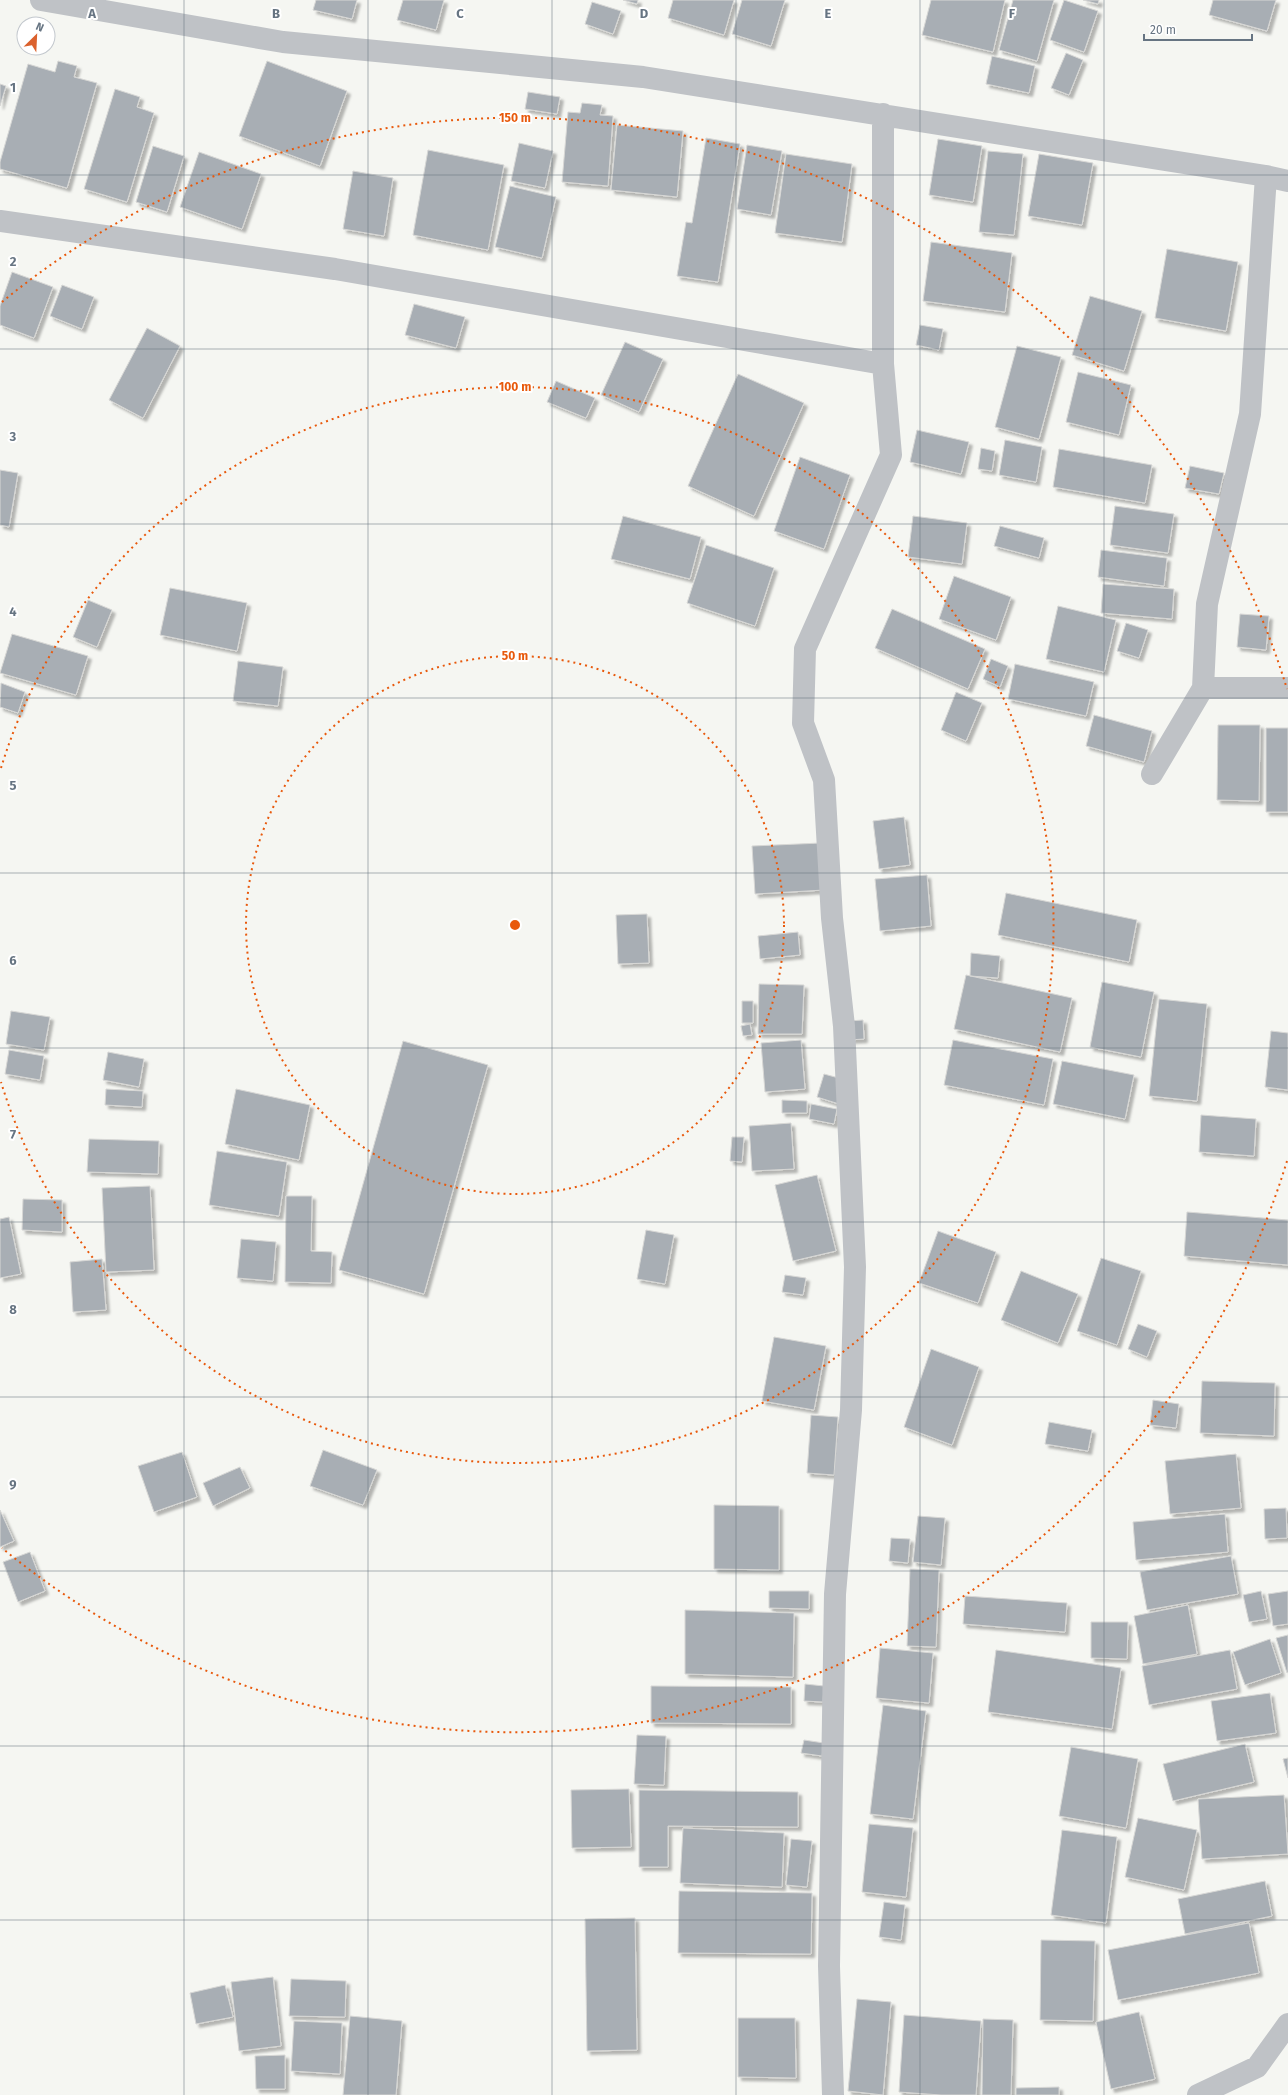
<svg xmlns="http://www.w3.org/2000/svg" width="1288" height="2095" font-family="'Fira Sans',sans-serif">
<defs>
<filter id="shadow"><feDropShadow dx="3.5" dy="3.5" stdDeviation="1" flood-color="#0004"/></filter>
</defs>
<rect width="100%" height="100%" fill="#f5f6f2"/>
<path fill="#a8aeb4" stroke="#d7d7d5" filter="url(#shadow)" d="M316 0H357L352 19 313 10Z
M403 0H444L436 30 397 20Z
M623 0H638L637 4Z
M673 0H734L724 35 668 18Z
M742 0H785L771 46 732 34Z
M931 0H1005L993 52 922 35Z
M1013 0H1054L1037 61 999 50Z
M1064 0 1098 11 1084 52 1050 40Z
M1083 0H1099L1098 4Z
M1213 0H1276L1267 31 1209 15Z
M592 2 621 11 613 34 585 24Z
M1066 53 1083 60 1069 95 1051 88Z
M992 56 1035 66 1029 93 986 84Z
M58 61 77 66 74 77 97 83 67 188 0 169V162L28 64 55 72Z
M267 61 347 91 320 166 239 136Z
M0 84 6 86 0 106Z
M115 89 140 97 137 107 154 113 127 202 84 189Z
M528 92 560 97 557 114 525 109Z
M582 103 602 105 600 115 613 116 608 186 562 182 568 112 580 113Z
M617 125 683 131 677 197 611 190Z
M706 138 740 144 718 282 677 276 686 222 692 223Z
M938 139 982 146 973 202 929 195Z
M519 143 553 151 545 188 511 181Z
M747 145 782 151 771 215 737 209Z
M153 146 184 156 167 212 136 202Z
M428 150 504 165 488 250 413 235Z
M988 151 1023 154 1014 235 979 232Z
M199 152 261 174 242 229 180 207Z
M786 154 852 164 842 242 775 233Z
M1039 154 1093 163 1082 225 1028 216Z
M353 171 393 178 384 236 343 229Z
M510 186 556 197 542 258 495 247Z
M931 242 1012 253 1005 312 923 301Z
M1167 249 1238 262 1226 331 1155 318Z
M12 272 53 287 34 338 0 325V306Z
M62 285 94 297 82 329 50 316Z
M1090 296 1142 311 1124 371 1072 355Z
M414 304 465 317 456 348 405 335Z
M920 325 943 329 939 350 916 345Z
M147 328 180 346 143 418 109 400Z
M625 342 663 359 639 412 601 395Z
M1017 346 1061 357 1039 439 995 427Z
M1078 372 1131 385 1119 435 1066 422Z
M738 374 804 403 754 516 688 486Z
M556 381 595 398 586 418 547 402Z
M917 430 969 442 961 474 910 462Z
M1005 440 1042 447 1036 482 999 475Z
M981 448 995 451 992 471 978 469Z
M1059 449 1152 465 1145 503 1053 487Z
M800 457 850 475 824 549 774 531Z
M1190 466 1224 473 1219 494 1185 488Z
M0 470 18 473 9 527 0 525Z
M1115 506 1174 514 1168 553 1110 545Z
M623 516 701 537 690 579 611 559Z
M913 516 967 523 962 564 908 557Z
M1000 526 1044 538 1039 558 994 546Z
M706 545 774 568 755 626 687 603Z
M1101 550 1167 558 1164 586 1098 577Z
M954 576 1011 597 996 640 939 619Z
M1103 584 1174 589 1172 619 1101 613Z
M170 588 247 603 237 651 160 635Z
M88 600 112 610 97 647 73 637Z
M1058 606 1116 620 1104 672 1046 659Z
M892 609 985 649 968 689 875 648Z
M1240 614 1269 616 1266 650 1237 647Z
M1126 623 1148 630 1139 658 1117 651Z
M12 634 88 656 76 695 0 673Z
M991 659 1008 666 1000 687 983 679Z
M238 661 283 667 278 706 233 701Z
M1015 664 1094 682 1086 716 1008 699Z
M1 683 25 692 18 713 0 707Z
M956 692 982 703 966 741 941 730Z
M1094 715 1152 731 1144 762 1086 746Z
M1218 725H1260L1259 801 1217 800Z
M1266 728H1288V812H1266Z
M904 817 910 865 879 869 873 821Z
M821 843 824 890 755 894 752 846Z
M927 875 931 926 880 931 875 879Z
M1006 893 1137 920 1129 962 998 935Z
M647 914 649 963 618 964 616 915Z
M798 932 800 955 760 959 758 936Z
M971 953 1000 956 998 978 970 976Z
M966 975 1072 998 1060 1052 954 1029Z
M1102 982 1154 992 1141 1057 1090 1047Z
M759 984 804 985 802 1034H758Z
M1159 999 1207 1004 1197 1101 1149 1096Z
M742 1001H753V1023H742Z
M11 1011 50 1017 44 1050 6 1044Z
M863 1020 864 1039 849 1040 848 1021Z
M750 1024 752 1035 743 1036 741 1026Z
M1271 1031 1288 1033V1090L1265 1087Z
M801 1040 805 1089 765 1092 761 1043Z
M953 1040 1053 1059 1044 1105 944 1085Z
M403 1041 488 1065 424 1294 339 1270Z
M9 1050 44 1056 40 1080 5 1074Z
M108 1052 144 1059 139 1087 103 1080Z
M1062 1061 1134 1075 1125 1119 1053 1104Z
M824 1074 846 1080 839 1104 817 1097Z
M106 1089 143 1091 142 1107 105 1105Z
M236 1089 310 1105 299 1160 225 1144Z
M782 1100 807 1101V1113H782Z
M811 1104 837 1109 834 1124 809 1119Z
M1201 1115 1256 1119 1254 1156 1199 1152Z
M791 1123 794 1169 752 1171 749 1126Z
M732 1137H744L742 1162 730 1161Z
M89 1139 159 1141 158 1174 87 1172Z
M217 1151 287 1162 279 1216 209 1205Z
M817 1175 836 1251 793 1261 775 1185Z
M150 1186 154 1270 106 1272 102 1188Z
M286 1196H312L311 1251 332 1252 331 1283 285 1282Z
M23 1199 62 1200V1232L22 1230Z
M1187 1212 1288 1220V1265L1184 1256Z
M9 1217 21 1274 0 1278V1219Z
M646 1230 674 1235 665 1284 637 1279Z
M938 1231 996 1252 978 1303 919 1283Z
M241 1239 276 1242 273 1281 237 1278Z
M1101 1258 1141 1271 1117 1345 1077 1331Z
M102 1259 106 1310 73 1312 70 1262Z
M1021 1271 1078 1294 1058 1343 1001 1320Z
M785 1275 806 1278 803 1295 782 1292Z
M1138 1324 1157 1331 1147 1357 1128 1349Z
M774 1337 826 1346 814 1410 762 1401Z
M931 1349 979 1367 952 1445 904 1427Z
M1202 1381 1275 1383 1274 1436 1200 1433Z
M1153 1400 1179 1404 1176 1428 1150 1425Z
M811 1415 838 1417 834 1475 807 1473Z
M1049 1422 1092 1430 1088 1451 1045 1444Z
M323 1450 377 1470 363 1505 310 1486Z
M182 1452 197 1497 154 1512 138 1466Z
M1236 1454 1241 1508 1170 1514 1165 1461Z
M240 1467 250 1488 213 1506 203 1483Z
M714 1505 779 1506V1570L714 1569Z
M1286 1508 1287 1538 1265 1539 1264 1509Z
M0 1510 14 1541 0 1547Z
M1225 1514 1228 1552 1136 1560 1133 1522Z
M918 1516 945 1518 941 1565 913 1562Z
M891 1538 910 1539 908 1563 889 1561Z
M30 1552 45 1591 18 1602 3 1562Z
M1231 1556 1238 1594 1147 1610 1140 1572Z
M910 1569 939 1570 936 1647 907 1646Z
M769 1591H809V1609L769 1608Z
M1261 1591 1267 1619 1249 1622 1243 1595Z
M1288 1591V1624L1273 1626 1268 1594Z
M965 1596 1067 1603 1065 1632 963 1624Z
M1188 1605 1197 1654 1143 1664 1134 1616Z
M685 1610 794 1613 793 1677 685 1674Z
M1091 1622H1128L1127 1659 1091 1658Z
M1288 1635V1672L1287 1673 1276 1638Z
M1270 1639 1281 1673 1245 1685 1233 1652Z
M880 1648 933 1653 929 1703 876 1698Z
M996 1650 1121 1668 1112 1729 988 1712Z
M1230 1650 1237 1689 1149 1705 1142 1666Z
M805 1684 824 1686 823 1702 804 1701Z
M651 1686 791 1687V1724L651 1723Z
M1270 1693 1276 1733 1217 1741 1211 1701Z
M883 1705 926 1711 913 1819 870 1814Z
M637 1735 666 1736 664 1785 634 1784Z
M804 1740 824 1743 822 1756 801 1753Z
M1245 1744 1254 1782 1173 1801 1163 1764Z
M1071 1747 1138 1759 1126 1828 1059 1816Z
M1288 1758V1778L1283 1759Z
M629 1789 631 1847 572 1848 571 1790Z
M639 1790 798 1792V1827L668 1826V1867H639Z
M1284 1795 1288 1854 1202 1859 1198 1799Z
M1138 1818 1197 1830 1184 1890 1125 1877Z
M869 1824 913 1828 906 1897 862 1892Z
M683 1828 784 1833 782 1887 680 1883Z
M1062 1830 1117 1837 1106 1923 1051 1915Z
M791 1839 812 1841 807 1887 786 1885Z
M1265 1881 1272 1916 1185 1934 1178 1899Z
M679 1891 812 1893 811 1954 678 1953Z
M884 1902 905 1905 901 1940 879 1937Z
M635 1918 637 2050 587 2051 585 1919Z
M1249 1923 1259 1973 1118 2000 1108 1950Z
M1041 1940 1095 1941 1093 2021 1040 2020Z
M273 1977 281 2046 239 2051 231 1982Z
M291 1979 346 1981 345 2017 289 2016Z
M225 1985 233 2017 196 2024 190 1993Z
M857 1999 891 2002 883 2095 848 2091Z
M1139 2012 1155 2079 1111 2089 1096 2022Z
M904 2015 981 2021 976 2095H941L899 2092Z
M350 2016 402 2021 396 2095H343Z
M738 2018H795L796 2078 738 2077Z
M983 2019 1013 2020 1011 2095H982Z
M294 2021 342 2023 340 2074 291 2071Z
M285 2055V2089H256L255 2056Z
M1059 2087V2095H1016V2088Z"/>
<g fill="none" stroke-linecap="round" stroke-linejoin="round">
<path stroke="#bfc2c6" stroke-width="22" d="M41 0 283 42 643 77 1266 176 1288 181
M0 221 335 269 883 364
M1203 688H1288
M1152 774 1203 688 1207 604 1250 414 1266 176
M833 2095 829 1966 835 1594 851 1410 855 1267 844 1026 832 918 824 780 803 723 805 649 891 455 883 364V114
M1198 2095 1257 2067 1288 2024"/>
</g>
<path fill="none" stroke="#667482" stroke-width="1" stroke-opacity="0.55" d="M184 0V2095M368 0V2095M552 0V2095M736 0V2095M920 0V2095M1104 0V2095M0 175H1288M0 349H1288M0 524H1288M0 698H1288M0 873H1288M0 1048H1288M0 1222H1288M0 1397H1288M0 1571H1288M0 1746H1288M0 1920H1288"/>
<g fill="none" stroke="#e8590c" stroke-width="2" stroke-dasharray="2 4">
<circle cx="515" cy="925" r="269"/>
<path d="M1 768A538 538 0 1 1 1 1082"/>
<path d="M1287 1161A807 807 0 0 1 2 1548M2 302A807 807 0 0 1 1287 689"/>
</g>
<g font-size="13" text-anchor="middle" font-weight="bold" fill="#667482" stroke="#fff" stroke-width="4" stroke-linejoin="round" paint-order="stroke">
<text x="92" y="18">A</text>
<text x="276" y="18">B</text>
<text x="460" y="18">C</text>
<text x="644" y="18">D</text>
<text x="828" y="18">E</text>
<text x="1012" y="18">F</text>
<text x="13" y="92">1</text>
<text x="13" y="266">2</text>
<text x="13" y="441">3</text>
<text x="13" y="616">4</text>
<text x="13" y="790">5</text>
<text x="13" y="965">6</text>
<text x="13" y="1139">7</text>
<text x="13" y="1314">8</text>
<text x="13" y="1489">9</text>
</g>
<circle cx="515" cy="925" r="6" fill="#e8590c" stroke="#fff" stroke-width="2"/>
<g font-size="12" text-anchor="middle" font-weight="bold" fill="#e8590c" stroke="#fff" stroke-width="4" stroke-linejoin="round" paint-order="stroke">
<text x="515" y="122">150 m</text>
<text x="515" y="391">100 m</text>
<text x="515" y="660">50 m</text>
</g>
<g transform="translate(36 36) rotate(24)"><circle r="19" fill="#ffffff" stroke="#c2c7cd"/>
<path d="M0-3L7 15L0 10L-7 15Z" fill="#db612d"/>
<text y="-6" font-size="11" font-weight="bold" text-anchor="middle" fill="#667482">N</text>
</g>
<path d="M1144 34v6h108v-6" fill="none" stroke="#667482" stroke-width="2"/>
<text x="1150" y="34" font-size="12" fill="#667482" stroke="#ffffff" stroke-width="3" paint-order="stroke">20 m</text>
</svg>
